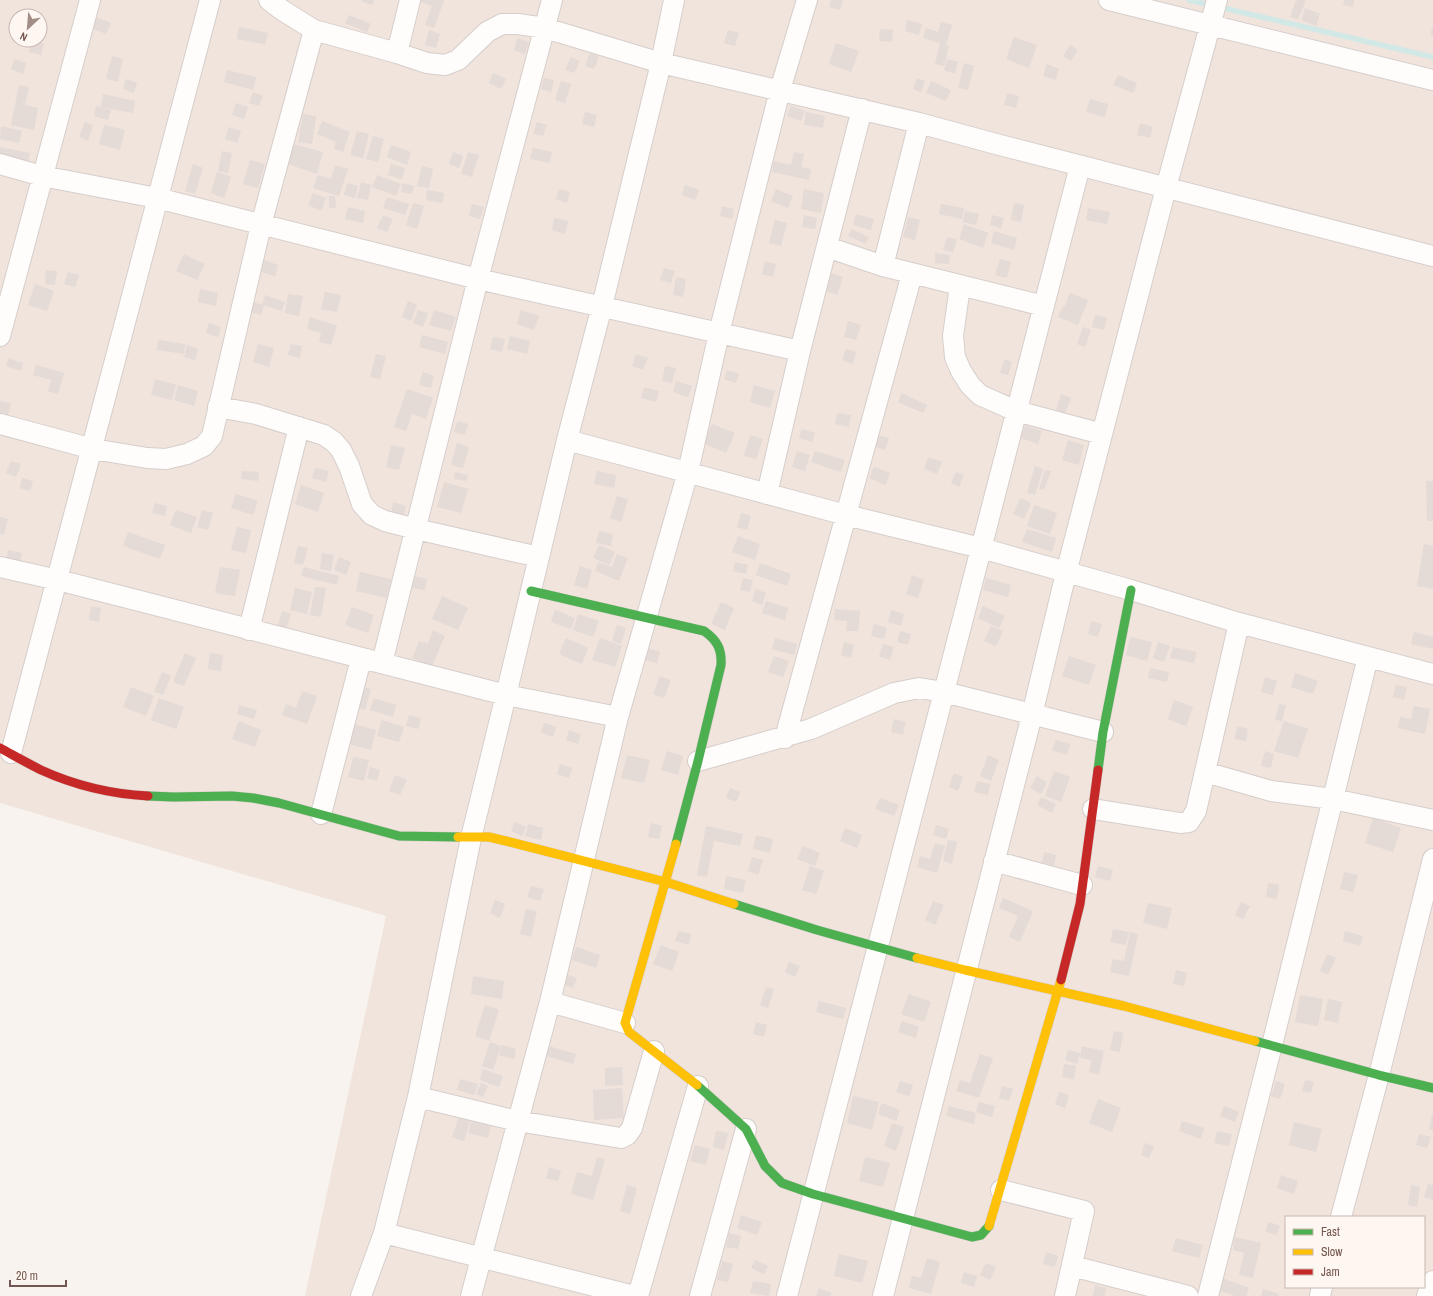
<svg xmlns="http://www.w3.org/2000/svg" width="1433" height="1296" font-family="'Archivo Narrow',sans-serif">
<rect width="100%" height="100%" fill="#f8f3ee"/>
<path fill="#f0e4dd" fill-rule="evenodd" d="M0 0H1433V1296H305L386 916 0 803ZM16 16H40V40H16ZM1286 1217H1424V1287H1286Z"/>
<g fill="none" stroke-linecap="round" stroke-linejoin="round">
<path stroke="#d1e8e6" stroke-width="5.5" d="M1189 0 1433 57"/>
</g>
<path fill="#e4dad6" d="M362 0H374L372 5 361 1Z
M416 0H444L434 28 425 25 432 6Z
M831 0H843L840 10 829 7Z
M1296 0H1306L1298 20 1290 17Z
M1344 0H1354L1353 7 1343 5Z
M1305 8 1320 14 1316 26 1301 20Z
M349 15 371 24 367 32 345 23Z
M95 17 111 23 106 34 91 28Z
M907 20 922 24 919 35 905 31Z
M941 22 952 25 946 45H949L944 66 935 64 940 43 923 38 926 28 938 32Z
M1433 26V36L1430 34Z
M239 27 268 33 265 44 237 39Z
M880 29 893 30 892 42 879 41Z
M429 30 440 34 436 48 425 45Z
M728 30 739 33 735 46 724 43Z
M1014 37 1037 45 1029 68 1006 59Z
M517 38 529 42 525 54 514 50Z
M33 40 44 44 41 55 29 52Z
M836 43 859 51 851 72 829 64Z
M1070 45 1078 50 1071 61 1063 56Z
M590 53 599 57 594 69 585 66Z
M112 56 123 59 118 82 106 79Z
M571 57 580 61 574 73 565 70Z
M14 59 26 63 23 74 11 69Z
M947 59 958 62 955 74 944 70Z
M964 63 974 66 968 90 958 88Z
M1047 64 1059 69 1056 80 1043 76Z
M227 70 256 77 253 90 224 82Z
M493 73 506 79 501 89 489 83Z
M1118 75 1137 83 1133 93 1113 85Z
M544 78 554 80 551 92 541 89Z
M917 78 925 81 921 92 913 89Z
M126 79 137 83 134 93 123 89Z
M561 81 571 84 565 103 555 100Z
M931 81 951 90 946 101 926 93Z
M19 85 29 87 25 105 38 108 34 130 11 125Z
M253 92 263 96 259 106 249 103Z
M1007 93 1019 96 1016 108 1004 105Z
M103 94 135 101 133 113 101 107Z
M1090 99 1108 104 1105 117 1086 112Z
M236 103 248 107 244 119 232 115Z
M96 106 111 110 108 120 94 116Z
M791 106 805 111 801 121 787 116Z
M585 112 597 115 594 127 582 124Z
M806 112 825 116 823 128 804 125Z
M303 114 316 116 312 144 298 142Z
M322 121 350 132 343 152 334 149 336 142 317 134Z
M85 122 93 125 88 141 79 137Z
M537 122 547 125 543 136 533 134Z
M1140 123 1153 127 1150 138 1137 135Z
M104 125 125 130 120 150 99 144Z
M1 126 22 131 19 143 0 139Z
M229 127 241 131 237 143 225 139Z
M357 131 369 134 363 158 350 155Z
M373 136 384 139 378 162 366 159Z
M293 144 323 152 317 174 288 164Z
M391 145 411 152 407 165 387 157Z
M0 147 30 153 28 161 0 156Z
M533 148 552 152 550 163 530 159Z
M222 151 232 153 228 173 218 171Z
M453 152 463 156 459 168 449 164Z
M468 152 479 155 472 177 461 174Z
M794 152 804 154 801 167 811 169 809 180 772 172 774 161 791 165Z
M250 160 265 164 258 188 243 184Z
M193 164 203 168 195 194 185 191Z
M391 164 405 168 402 179 388 175Z
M335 165 348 169 339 196 313 188 318 175 331 179Z
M422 166 433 169 429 188 417 186Z
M217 172 231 177 224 198 211 193Z
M377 175 401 184 396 196 372 187Z
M361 182 371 185 368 200 357 198Z
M347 183 358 186 355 198 344 195Z
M402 183 414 186 412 194 401 192Z
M685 185 699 190 695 200 682 195Z
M559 189 570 192 567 203 556 199Z
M776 189 793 196 788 208 771 201Z
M804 189 824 193 821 213 801 209Z
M427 190 444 193 443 203 426 200Z
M313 193 326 198 321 211 308 205Z
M329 196H335L336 208H329Z
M387 197 409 204 405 215 383 208Z
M413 203 424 206 417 229 406 225Z
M1014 203 1024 205 1021 222 1011 220Z
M472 204 484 207 480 219 469 216Z
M941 204 964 208 962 219 939 214Z
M722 206 734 209 732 219 720 216Z
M348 207 365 211 363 223 345 219Z
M1088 208 1110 212 1107 224 1086 220Z
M965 211 979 214 976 225 963 222Z
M856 214 874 219 871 230 853 225Z
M383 215 393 219 387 232 377 228Z
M804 215 817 218 815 229 802 227Z
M992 215 1004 218 1001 228 990 225Z
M908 217 920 220 915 240 903 237Z
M554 218 568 221 565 234 552 230Z
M775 220 787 223 781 246 769 243Z
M964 224 988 233 983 248 959 239Z
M851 229 869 237 866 244 848 236Z
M994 231 1017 238 1014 250 991 243Z
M947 237 957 239 953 252 943 250Z
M935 253 950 255 949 264 935 263Z
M184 254 205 264 197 280 176 271Z
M1000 259 1011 262 1007 278 995 275Z
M264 260 278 265 275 276 261 272Z
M765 261 776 264 773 277 762 274Z
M664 268 675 271 671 283 660 280Z
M46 270 57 271 55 285 45 284Z
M826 271 843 277 837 295 820 289Z
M68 272 79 275 75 287 64 284Z
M676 277 686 279 683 297 673 295Z
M35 284 54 291 47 311 28 305Z
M200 289 218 293 216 306 198 302Z
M325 292 341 295 337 312 321 309Z
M1070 293 1088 300 1078 325 1058 317 1063 306H1065Z
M288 294 303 296 299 316 285 313Z
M265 295 285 302 282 311 264 305 261 315 250 312 254 302 262 305Z
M408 301 417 305 411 321 402 317Z
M418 310 428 313 423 327 413 323Z
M434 310 456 317 451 331 429 325Z
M521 310 539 316 534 330 517 324Z
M1095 315 1107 318 1104 330 1092 327Z
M310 317 337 326 331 345 319 342 321 333 307 329Z
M848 321 861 325 856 340 844 337Z
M209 323 221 327 218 337 206 333Z
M1083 327 1091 330 1085 347 1077 344Z
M422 335 448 342 445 354 419 347Z
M510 336 530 341 527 354 507 349Z
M493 337 505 339 502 352 490 349Z
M158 340 185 344 184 354 157 350Z
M258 344 274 348 269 367 253 362Z
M291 344 302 346 300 358 288 355Z
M187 345 198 349 195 360 184 357Z
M846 349 856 352 853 364 842 360Z
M376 354 386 356 380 379 370 377Z
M636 354 648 358 643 370 632 366Z
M8 358 23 363 21 371 6 366Z
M1005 359 1012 362 1008 375 1000 373Z
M36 365 64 373 58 394 48 391 51 380 33 375Z
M665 366 676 368 672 383 662 381Z
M727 370 739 374 736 383 724 379Z
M423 372 434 376 431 388 419 385Z
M155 379 176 385 172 400 151 395Z
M676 381 692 386 688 397 673 392Z
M178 385 198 391 194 406 174 400Z
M754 385 775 391 770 408 750 402Z
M644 387 659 391 656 402 641 398Z
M407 389 433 398 426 419 412 414 406 431 394 427Z
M902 393 927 405 923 413 898 402Z
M1061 394 1071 398 1065 413 1056 410Z
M0 401 11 403 8 415 0 413Z
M837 413 851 415 849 427 835 424Z
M457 421 468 424 465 435 454 432Z
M712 424 735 433 726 453 703 443Z
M1025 426 1042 431 1038 444 1021 438Z
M802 429 815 433 812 442 799 438Z
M750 435 763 439 756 459 744 456Z
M876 435 889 438 885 450 873 446Z
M1068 440 1084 445 1079 465 1062 460Z
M457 443 469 447 463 468 451 465Z
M391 445 405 448 399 470 386 467Z
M797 451 810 455 805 471 792 467Z
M815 451 845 460 841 472 811 462Z
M928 457 942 462 937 474 924 469Z
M11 461 21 464 16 477 6 473Z
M1035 466 1043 469 1035 495 1027 493Z
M874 467 890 473 885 485 869 478Z
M315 468 329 471 326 482 312 478Z
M1045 470 1051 471 1044 490 1039 489Z
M242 471 259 472 258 481 241 479Z
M597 471 616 475 614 488 594 484Z
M455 472 468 475 466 481 454 479Z
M956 472 964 475 959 487 951 483Z
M22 478 33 481 30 491 20 488Z
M1426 481H1433V521H1427Z
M444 482 468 489 461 513 437 507Z
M301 485 324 493 318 512 295 504Z
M236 494 258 501 253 515 231 508Z
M617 496 628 499 621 522 610 518Z
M1020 498 1031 503 1024 519 1013 514Z
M393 502 406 506 404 516 391 513Z
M155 503 167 506 165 516 152 513Z
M1034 505 1057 513 1050 534 1027 526Z
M176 510 197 517 191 533 170 525Z
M202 510 213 513 208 530 197 527Z
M741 513 751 516 747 530 737 527Z
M0 517 8 519 4 535 0 534Z
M237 527 251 530 246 553 231 550Z
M1027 529 1056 538 1052 552 1022 542Z
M599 531 613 534 611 546 596 543Z
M128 532 165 545 160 559 123 546Z
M738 536 760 544 755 560 732 552Z
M1424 544 1433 546V589L1417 586Z
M599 545 615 552 609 565 593 558Z
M298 546 308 548 303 565 294 563Z
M8 550 22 553 20 563 6 560Z
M322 553 334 555 331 571 320 569Z
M617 554 628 558 619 581 595 571 598 562 612 567Z
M339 557 351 562 346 575 334 570Z
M735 562 748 565 746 574 733 571Z
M760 563 791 574 787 586 756 575Z
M580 566 592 570 587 589 574 585Z
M220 567 240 570 235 596 215 593Z
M304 567 339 576 337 585 301 576Z
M360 572 391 579 387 598 356 591Z
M912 575 924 580 918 598 906 594Z
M414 576 427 579 425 590 412 588Z
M743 578 753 580 750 592 740 590Z
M986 578 1011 585 1008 597 983 590Z
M315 587 326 588 321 617 310 615Z
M295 588 312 592 307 614 290 610Z
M756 589 766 593 762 605 752 601Z
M442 596 468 608 458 630 432 619Z
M766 601 788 608 785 620 762 613Z
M721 602 734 608 725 630 711 624Z
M91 606 101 608 99 622 89 620Z
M983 606 1005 616 999 628 978 618Z
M352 607 374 615 368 633 345 625Z
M835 609 860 611 858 631H846L847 621 834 620Z
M555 610 575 618 571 629 551 622Z
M891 610 904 614 901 626 888 622Z
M282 611 291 614 286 630 277 628Z
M578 614 599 621 593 637 573 630Z
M1091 621 1102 624 1098 637 1088 634Z
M874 624 887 628 884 639 871 636Z
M617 625 626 628 621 644 612 641Z
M991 626 1003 631 996 646 984 641Z
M433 630 445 636 432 666 412 658 419 641 428 644Z
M900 631 911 634 908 645 897 642Z
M1414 632 1433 637V649L1411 644Z
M1130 637 1152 642 1147 661 1126 655Z
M566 638 588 648 582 664 559 654Z
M600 638 622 646 615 667 592 660Z
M775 638 797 644 794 655 772 649Z
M844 642 854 645 851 658 841 655Z
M1158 642 1170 646 1164 662 1153 658Z
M883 644 894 647 890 660 879 656Z
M1173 647 1197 652 1194 663 1170 658Z
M647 648 660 652 657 663 644 660Z
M185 653 196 658 184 686 173 682Z
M210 653 223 655 221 671 208 669Z
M774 656 789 661 783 677 768 672Z
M1069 656 1096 665 1089 685 1062 676Z
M1150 668 1169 672 1167 682 1148 678Z
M162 672 171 676 163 695 154 692Z
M1295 673 1318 681 1313 694 1291 687Z
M660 676 671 680 664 698 653 694Z
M1265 677 1277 681 1273 695 1261 692Z
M1396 685 1407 687 1404 700 1393 697Z
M358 686 371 689 365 710 353 706Z
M131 687 154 696 146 716 123 707Z
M302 691 317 696 307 724 282 715 286 704 296 708Z
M159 698 184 707 176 729 151 720Z
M374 698 396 705 393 717 370 710Z
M1174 700 1193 707 1186 726 1168 719Z
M1279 704 1286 705 1282 721 1275 720Z
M239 705 257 710 254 719 237 714Z
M1414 706 1430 709 1425 734 1398 728 1400 717 1411 719Z
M409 715 421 718 418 729 406 726Z
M894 719 906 722 903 735 891 732Z
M382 720 404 727 399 742 377 736Z
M239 721 261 730 255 747 232 739Z
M1284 721 1308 729 1298 758 1274 751Z
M350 723 376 730 371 750 345 743Z
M544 723 556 727 553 737 541 732Z
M1237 726 1248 729 1246 741 1235 739Z
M569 730 581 734 578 744 566 740Z
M1056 740 1070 744 1067 755 1052 750Z
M667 751 683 756 678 775 661 770Z
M1265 751 1274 754 1271 768 1261 766Z
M627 755 650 760 644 783 621 778Z
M988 755 999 760 991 781 980 776Z
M353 757 369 760 364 781 348 777Z
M560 764 572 768 569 778 557 774Z
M370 767 380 770 377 781 367 778Z
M1054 771 1070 777 1061 802 1045 796Z
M954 773 963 777 958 791 949 787Z
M395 775 407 780 400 795 389 791Z
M1037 776 1047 782 1041 794 1030 788Z
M977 781 990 784 988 795 974 792Z
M730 788 740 792 736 802 726 798Z
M1041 797 1056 804 1052 813 1037 805Z
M880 798 899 805 894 816 875 809Z
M1373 818 1401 828 1393 852 1365 843Z
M515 822 526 827 522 836 511 831Z
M651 823 662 826 659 839 648 837Z
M528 824 543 828 541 840 525 836Z
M936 825 949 829 946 839 933 835Z
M706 826 743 834 740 846 714 841 707 877 697 875Z
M845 828 862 835 857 848 840 841Z
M756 835 773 839 770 853 753 849Z
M948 840 957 842 952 864 943 861Z
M935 843 945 846 937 873 917 867 920 856 930 859Z
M803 846 820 853 815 866 797 859Z
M1044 852 1056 855 1054 866 1042 862Z
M752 857 763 860 758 875 748 871Z
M810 866 824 871 816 894 802 890Z
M1098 866 1113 870 1110 881 1095 877Z
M1344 872 1358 875 1353 892 1340 889Z
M726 876 746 880 743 893 724 889Z
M1268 883 1279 885 1277 899 1266 897Z
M531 886 544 889 540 901 527 897Z
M1003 898 1033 911 1020 942 1009 937 1018 916 999 908Z
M495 900 505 904 500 918 490 913Z
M933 901 944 905 935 925 925 920Z
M1241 902 1250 906 1243 919 1235 915Z
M1148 903 1172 908 1167 929 1143 923Z
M526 909 537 911 531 937 520 934Z
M1113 929 1129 932 1126 945 1110 942Z
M678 931 691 934 689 945 675 941Z
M1345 931 1363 936 1360 946 1343 941Z
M1130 932 1138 934 1129 976 1110 972 1113 959 1124 961Z
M661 945 679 952 672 971 653 964Z
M576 947 600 955 596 968 572 960Z
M1327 954 1336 958 1328 975 1320 971Z
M789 962 800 966 795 977 785 972Z
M1176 970 1187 973 1184 986 1173 984Z
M565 974 577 978 573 988 562 984Z
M473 976 504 981 502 999 471 994Z
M766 987 774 989 768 1008 760 1005Z
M909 994 931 1002 924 1022 901 1014Z
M1300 995 1323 999 1318 1026 1295 1022Z
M1328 999 1342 1002 1338 1023 1324 1020Z
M819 1001 846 1008 843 1019 816 1012Z
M485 1005 499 1010 489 1041 475 1036Z
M902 1021 919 1027 916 1038 898 1032Z
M756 1022 767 1025 764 1037 753 1034Z
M1114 1031 1123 1033 1120 1052 1110 1050Z
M490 1042 501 1046 493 1070 482 1066Z
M502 1045 516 1049 514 1059 499 1055Z
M545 1045 576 1054 573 1064 543 1055Z
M1082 1046 1104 1051 1099 1075 1089 1072 1092 1060 1080 1058Z
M1068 1050 1080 1053 1077 1064 1065 1060Z
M980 1054 993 1058 979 1098 956 1091 960 1080 970 1083Z
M1064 1064 1076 1066 1074 1079 1062 1077Z
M622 1067 623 1085 605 1086V1068Z
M483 1069 503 1076 499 1087 480 1080Z
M460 1079 478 1084 474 1095 457 1090Z
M1305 1080 1314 1082 1311 1093 1302 1091Z
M900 1081 913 1085 909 1096 896 1092Z
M1276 1081 1285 1084 1280 1099 1271 1096Z
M481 1083 488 1086 483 1097 476 1094Z
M1002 1086 1013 1089 1009 1101 999 1098Z
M622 1088 624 1118 594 1120 593 1090Z
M1059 1092 1069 1095 1065 1108 1055 1104Z
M853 1096 879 1102 872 1130 847 1123Z
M1098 1099 1121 1108 1112 1132 1089 1123Z
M979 1102 995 1106 992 1117 976 1112Z
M882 1103 900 1110 896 1121 878 1114Z
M949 1106 976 1113 974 1124 946 1116Z
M1224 1106 1239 1112 1235 1122 1220 1116Z
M1432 1114H1433V1130L1429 1129Z
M459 1117 470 1121 464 1141 452 1137Z
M471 1121 491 1126 488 1138 468 1133Z
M1182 1121 1204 1128 1201 1139 1179 1131Z
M1294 1122 1322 1129 1316 1152 1289 1145Z
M892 1123 904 1127 896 1151 884 1146Z
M716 1131 728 1133 724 1150 713 1147Z
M1217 1131 1232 1134 1229 1146 1214 1143Z
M1419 1134 1431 1137 1427 1148 1416 1145Z
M1145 1143 1154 1146 1149 1158 1141 1155Z
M695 1145 710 1149 706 1165 690 1161Z
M597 1157 605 1159 593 1200 571 1194 577 1172 592 1176Z
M865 1157 890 1163 883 1187 859 1181Z
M549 1167 561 1171 558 1181 546 1178Z
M1281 1175 1298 1181 1294 1194 1277 1188Z
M1428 1184 1433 1185V1200L1424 1197Z
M627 1185 637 1188 630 1214 620 1211Z
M1411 1185 1420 1187 1417 1207 1408 1205Z
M741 1215 762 1222 757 1235 737 1228Z
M1269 1222 1280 1226 1276 1235 1265 1231Z
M729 1233 741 1236 738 1249 726 1247Z
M1235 1237 1261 1243 1253 1278 1239 1275 1244 1253 1233 1250Z
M1176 1238 1203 1245 1199 1258 1172 1251Z
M1046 1252 1058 1256 1055 1267 1043 1264Z
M839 1254 868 1261 862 1283 834 1276Z
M927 1258 940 1262 931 1294 909 1288 912 1276 921 1278Z
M755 1260 768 1266 764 1274 751 1268Z
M722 1261 733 1264 728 1282 717 1280Z
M986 1263 996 1267 990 1280 980 1275Z
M964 1272 977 1276 974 1287 961 1283Z
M1222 1278 1249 1288 1246 1296H1235L1218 1290Z
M753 1281 771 1284 769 1296 750 1293Z
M1095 1285 1106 1288 1105 1296H1093Z
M819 1288 832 1293 830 1296H816Z
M1263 1289 1279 1294V1296H1261Z"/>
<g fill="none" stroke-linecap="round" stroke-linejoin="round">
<defs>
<path id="street" d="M269 0 282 10 314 30 397 53 427 63 445 65 458 60 487 32 502 24H518L545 28 661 63 919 123 996 144 1433 256
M1109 0 1433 80
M397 53 410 0
M0 164 42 176 157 198 478 279 800 351
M827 247 883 266 1044 306
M883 266 919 123
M960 286 953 336 955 357 961 371 970 385 980 395 1016 411 1102 434
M0 336 90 0
M218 407 256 414 324 435 334 442 341 450 349 466 362 504 372 515 385 521 416 529 539 557
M0 424 93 449 147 458 166 459 187 454 204 446 212 436 261 225 314 30
M567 440 846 515 981 548 1131 590 1239 623 1433 674
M767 494 800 351 862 109
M0 567 58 580 506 695 618 717
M249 630 299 427
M382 663 478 279 552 0
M785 738 912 274
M11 753C79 502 143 251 210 0
M698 761 811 729 894 693 919 688 944 692 1103 732
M1205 772 1271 791 1333 799 1433 820
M1093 809 1180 823 1189 822 1196 811 1239 623
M321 814 361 659
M994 861 1082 885
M550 1002 625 1023
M418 1097 517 1121 621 1138 627 1135 632 1128 654 1051
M1001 1190 1084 1211 1065 1296
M1341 1217 1379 1075 1433 859
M384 1233 634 1296
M1072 1266 1188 1296
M361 1296 384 1233 418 1097 471 838 506 695 567 440 602 306 661 63 674 0
M471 1296 550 1002 618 717 688 472 719 333 780 90 807 0
M638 1296 698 1086
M700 1296 746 1129
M787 1296 944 692 1080 166
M883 1296 1032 715 1066 573 1166 188 1217 0
M1208 1296 1272 1045 1368 657
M1320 1296 1322 1287
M1427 1296 1433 1281"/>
<path id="fast" d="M531 591 704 631C717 640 722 649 721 665L698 761 676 844
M1098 770 1103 732 1131 590
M148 796 174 797 232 796 253 798 279 803 399 836 458 837
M734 904 817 930 917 958
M1255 1041 1379 1075 1433 1088
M697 1085 746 1129 765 1166 782 1183 813 1194 972 1237 981 1235 989 1226"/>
<path id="slow" d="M458 837H489L510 842 666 882 734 904
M676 844 625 1023 629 1032 697 1085
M917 958 965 970 1124 1006 1255 1041
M989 1226 1061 980"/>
<path id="jam" d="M0 748C13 755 27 763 41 770 74 785 111 794 148 796
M1061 980 1080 904 1098 770"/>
</defs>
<use href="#street" stroke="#d6cecb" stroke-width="22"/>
<use href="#fast" stroke="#d7ceca" stroke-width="10"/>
<use href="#slow" stroke="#d7ceca" stroke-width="10"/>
<use href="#jam" stroke="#d7ceca" stroke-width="10"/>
<use href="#street" stroke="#fefdfc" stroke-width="20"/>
<use href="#fast" stroke="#4caf50" stroke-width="9"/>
<use href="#slow" stroke="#ffc107" stroke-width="9"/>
<use href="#jam" stroke="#c62828" stroke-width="9"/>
</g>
<rect x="1285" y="1216" width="140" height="72" fill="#fef6f1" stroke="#c7b6b1"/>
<rect x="1293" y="1229" width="20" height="6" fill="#4caf50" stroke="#c7b6b1"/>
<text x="1321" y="1236" font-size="12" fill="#745650">Fast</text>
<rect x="1293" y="1249" width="20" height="6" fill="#ffc107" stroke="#c7b6b1"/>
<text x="1321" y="1256" font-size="12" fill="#745650">Slow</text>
<rect x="1293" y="1269" width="20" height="6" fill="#c62828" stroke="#c7b6b1"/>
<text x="1321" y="1276" font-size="12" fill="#745650">Jam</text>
<g transform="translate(28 28) rotate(206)"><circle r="19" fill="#fef6f1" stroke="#c7b6b1"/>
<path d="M0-3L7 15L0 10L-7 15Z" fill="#a28d87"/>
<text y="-6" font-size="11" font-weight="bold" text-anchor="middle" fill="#745650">N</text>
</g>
<path d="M10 1280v6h56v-6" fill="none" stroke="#745650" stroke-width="2"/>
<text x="16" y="1280" font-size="12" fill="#745650" stroke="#fef6f1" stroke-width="3" paint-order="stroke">20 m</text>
</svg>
